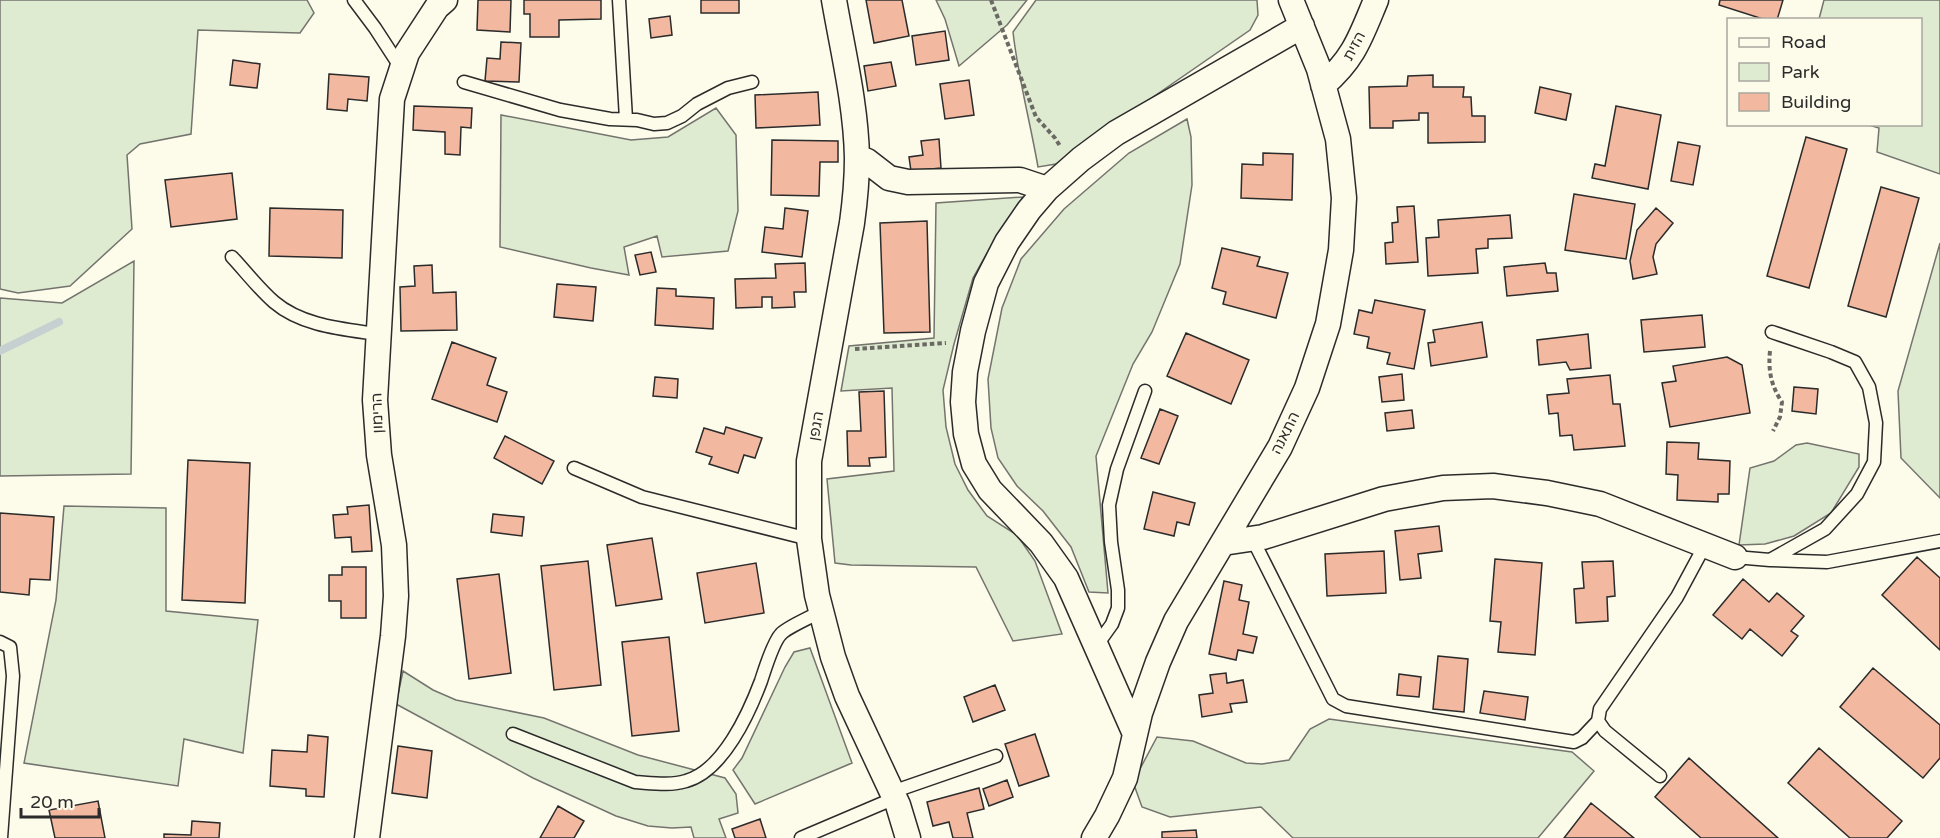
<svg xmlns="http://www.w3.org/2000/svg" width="1940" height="838" font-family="'Varela Round',Heebo,sans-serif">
<rect width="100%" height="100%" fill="#fdfbea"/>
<path fill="#deebd1" stroke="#74746e" stroke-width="1.5" d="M0 0H307L314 13 300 33 198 30 191 134 140 144 127 155 132 229 70 286 18 293 0 289Z
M936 0H1027L1007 25 959 66 945 19Z
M1036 0H1257L1258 15 1250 30 1056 164 1038 167C1030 121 1018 77 1013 32Z
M1824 0H1940V174L1877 152 1879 128 1869 125 1920 124V20L1819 19Z
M716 108 736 135 738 211 728 251 662 257 657 236 624 247 629 275 591 268 500 247 501 115 631 140 668 137Z
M1187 119 1191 137 1192 185 1180 264 1152 332 1133 364 1096 456 1108 593 1089 592 1071 547 1043 511 1017 486 998 458 991 428 988 379 1002 308 1021 259 1064 209 1129 153Z
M1023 197 996 237 973 278 954 344 943 390 946 427 955 464 968 490 987 516 1017 535 1035 561 1062 634 1013 641 976 567 851 565 835 563 827 479 894 471 892 388 841 391 849 346 934 338 936 203Z
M1940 243V498L1901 458 1898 391Z
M134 261 131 474 0 476V298L62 303Z
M1807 443 1859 454V467L1831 513 1794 536 1765 544 1739 545 1750 468 1774 461 1796 445Z
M64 506 166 508V611L258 620 243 753 184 739 178 786 24 763 56 600Z
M810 648 852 763 755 804 733 770 742 758 785 667 794 652Z
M403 671 433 690 456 700 544 718 638 755 725 778 736 794 738 813 719 819 726 838H694L691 827 672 828 648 826 616 816 533 778 396 704Z
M1329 719 1572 752 1594 771 1538 838H1293L1261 807 1170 817 1142 807 1133 782 1157 737 1193 741 1246 763 1262 764 1289 760 1310 729Z"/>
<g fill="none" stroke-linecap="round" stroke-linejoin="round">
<path stroke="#c7d0d0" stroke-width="8" d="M0 351 59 322"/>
</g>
<path fill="#f2b8a0" stroke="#2b2b2b" stroke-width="1.5" d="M478 0H511L510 32 477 30Z
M524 0H601V19L559 20V37H530V14H524Z
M701 0H739V13H701Z
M866 0H902L909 36 874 43Z
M1720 0H1783L1777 20H1766L1719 5Z
M670 16 672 35 651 38 649 19Z
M945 31 949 60 916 65 912 36Z
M501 42 521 43 519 82 485 81 487 58 500 59Z
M233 60 260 64 257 88 230 85Z
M891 62 896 86 868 91 864 66Z
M329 74 369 77 367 101 348 99 347 111 327 109Z
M1433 75V87H1464L1463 97H1471L1472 116H1485V142L1428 143V113H1419V120L1393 121V128H1370L1369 87 1407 86 1408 76Z
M969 80 974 115 945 119 940 84Z
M1540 87 1571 94 1566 120 1535 113Z
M818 92 820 125 756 128 755 95Z
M414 106 472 108 471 128 461 127 460 155 445 154V132L413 130Z
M1616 106 1661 115 1648 189 1592 178 1595 164 1605 166Z
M1806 137 1847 149 1809 288 1767 276Z
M939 139 941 168 911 171 909 157 923 155 921 141Z
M772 140 838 141V162H820L819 196 771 195Z
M1678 142 1700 146 1693 185 1671 181Z
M1263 153 1293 154 1292 200 1241 198 1242 164 1263 165Z
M232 173 237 219 171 227 165 180Z
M1881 187 1919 198 1886 317 1848 306Z
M1574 194 1635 204 1626 259 1565 250Z
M1414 206 1418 262 1386 264 1385 243 1393 242 1392 223 1398 222 1397 207Z
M270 208 343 210 342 258 269 256Z
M785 208 808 211 802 257 762 252 765 227 783 229Z
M1656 208 1673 223 1656 244 1653 257 1657 274 1633 279 1630 261 1637 230Z
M1510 215 1512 238 1488 239V248L1476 249 1478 273 1428 276 1426 238 1439 237 1438 220Z
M927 221 930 332 884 333 880 223Z
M1222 248 1260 257 1257 266 1288 273 1276 318 1223 304 1226 292 1212 288Z
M651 252 656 272 640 275 635 255Z
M805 263 806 292H794L795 307 772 308V297H762V307L736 308 735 279 776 278 775 264Z
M1545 263 1547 273H1556L1558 291 1507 296 1504 267Z
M432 265 433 293 456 292 457 330 401 331 400 287 415 286 414 266Z
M557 284 596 287 593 321 554 317Z
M657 288 676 289V296L714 298 713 329 655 325Z
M1375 300 1425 310 1414 369 1387 364 1390 353 1367 348 1369 337 1354 334 1359 310 1372 313Z
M1702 315 1705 347 1644 352 1641 320Z
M1482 322 1487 357 1431 366 1428 343 1435 342 1433 330Z
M1186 333 1249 360 1231 404 1167 376Z
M1588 334 1591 368 1570 370 1566 362 1539 365 1537 340Z
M452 342 496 358 487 385 507 392 497 422 432 399Z
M1727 357 1742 365 1750 413 1670 427 1662 383 1676 381 1673 366Z
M1402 374 1404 400 1382 402 1379 377Z
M1610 375 1613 404H1620L1625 446 1574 450 1572 435 1560 436 1558 413 1549 414 1547 395 1569 393 1567 379Z
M655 377 678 379 677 398 653 396Z
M1794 387 1818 389 1816 414 1792 411Z
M884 391 886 457 869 458 870 466H848L847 431H861L859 392Z
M1160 409 1178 416 1159 464 1141 458Z
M1412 410 1414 428 1387 431 1385 413Z
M726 427 762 438 755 458 744 455 738 473 709 464 712 457 696 452 704 428 724 434Z
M505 436 554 461 542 484 494 458Z
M1667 442 1699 443 1698 459 1730 461 1729 494H1718V502L1677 500 1678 475 1666 474Z
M188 460 250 463 245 603 182 600Z
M1153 492 1195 503 1189 525 1177 522 1174 536 1144 529Z
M369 505 372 551 352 552 351 537 335 538 333 515 348 514 347 507Z
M0 513 54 517 50 580 30 579 29 595 0 592Z
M493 514 524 517 522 536 491 532Z
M1439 526 1442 551 1418 554 1421 578 1400 580 1395 531Z
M652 538 662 599 616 606 607 545Z
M1384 551 1386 593 1327 596 1325 554Z
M1917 557 1940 578V650L1882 595Z
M1495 559 1542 563 1535 655 1498 652 1501 622 1490 621Z
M588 561 601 685 554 690 541 566Z
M1613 561 1615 596 1607 597 1608 621 1576 623 1574 589 1584 588 1582 562Z
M756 563 764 613 705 623 697 573Z
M342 567H366V618H341V601H329V575H342Z
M499 574 511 673 469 679 457 579Z
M1743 579 1769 602 1777 593 1804 616 1791 631 1798 636 1782 656 1750 629 1742 639 1713 615Z
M1224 581 1242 585 1239 600 1249 602 1243 634 1257 637 1253 653 1238 650 1236 660 1209 654Z
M669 637 679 731 632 736 622 642Z
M1438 656 1468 659 1464 712 1433 709Z
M1873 668 1940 725V758L1923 778 1840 707Z
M1226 673 1227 683 1243 680 1247 702 1230 704 1232 712 1202 717 1199 695 1213 693 1210 675Z
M1399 674 1421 677 1419 697 1397 695Z
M995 685 1005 710 973 722 964 697Z
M1484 691 1528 697 1525 720 1480 713Z
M1035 734 1049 776 1019 786 1005 744Z
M308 735 328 737 324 797 306 796V789L270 786 272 750 307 752Z
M398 746 432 751 427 798 392 793Z
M1819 748 1902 821 1887 838H1850L1788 783Z
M1689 758 1778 838H1701L1655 797Z
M1007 780 1013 797 989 806 983 789Z
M979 788 984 809 967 813 973 838H953L949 822 933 826 927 802Z
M98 801 105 838H55L49 810Z
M1591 803 1634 838H1564Z
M558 806 584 821 574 838H540Z
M760 819 766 838H735L732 829Z
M192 821 220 823 219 838H164V834L191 835Z
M1196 830 1197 838H1162V832Z"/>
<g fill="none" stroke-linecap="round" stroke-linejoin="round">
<defs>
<path id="lane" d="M354 0 375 28 401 68
M619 0 626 119
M464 82 560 110 610 119 637 120 654 124 667 123 682 116 697 104 728 88 752 82
M232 257C246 272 259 289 274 302 302 326 343 329 377 334
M574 468 642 497 809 539
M1252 538 1333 699 1346 706 1574 742 1582 738 1598 721
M1735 557 1770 560 1825 529 1857 494 1874 462 1876 423 1869 387 1855 362 1831 352 1772 332
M1771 560 1827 562 1940 541
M0 642 10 647 13 676 1 838
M1097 645 1112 624 1118 608V590L1111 542 1109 505 1117 469 1145 391
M513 734 635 782C651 783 671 786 686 781 723 771 749 713 761 681 765 669 773 642 781 634 787 627 812 617 821 611
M1660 776 1605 731 1598 721 1600 709 1677 597 1705 545
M892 792 996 756
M801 838 895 798"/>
<path id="street" d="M834 0C843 52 856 105 857 158 857 179 855 201 852 223L809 461V539L817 595 833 657 847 696 898 805 908 838
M1323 85C1354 59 1361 36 1376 0
M857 157 867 161 889 178 908 182 1020 180 1047 189
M1223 543 1263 537 1384 499 1443 488 1493 486 1547 493 1600 504 1735 557
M1135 734 1066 578 1041 543 990 490 974 464 966 434 963 402 965 372 973 331 986 283 1007 242 1029 210 1047 189 1081 159 1116 133 1302 26
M367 838 393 636 396 596 394 545 379 455 375 400 392 99 407 53 437 7 445 0
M1094 838 1107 816 1125 778 1140 713 1158 662 1176 621 1280 447 1307 388 1328 324 1341 250 1344 198 1338 139 1319 69 1291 0"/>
</defs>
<use href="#lane" stroke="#2b2b2b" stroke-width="15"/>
<use href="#street" stroke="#2b2b2b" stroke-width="27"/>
<path stroke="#6a6964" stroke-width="4" stroke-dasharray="4.5 3" stroke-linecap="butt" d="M991 0 1036 117 1055 138 1060 146
M855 349 946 343
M1770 351C1768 370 1771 386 1782 402L1780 417 1773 431"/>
<use href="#lane" stroke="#fdfbea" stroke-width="12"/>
<use href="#street" stroke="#fdfbea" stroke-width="24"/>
</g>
<g text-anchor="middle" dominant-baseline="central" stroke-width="4.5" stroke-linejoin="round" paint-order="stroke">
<g font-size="15" fill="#2b2b2b" stroke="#fdfbea">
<text transform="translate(1354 46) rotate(-62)">הזית</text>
<text transform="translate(377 413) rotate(-92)">הרימון</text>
<text transform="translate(816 426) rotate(-80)">הגפן</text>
<text transform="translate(1285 433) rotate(-63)">התאנה</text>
</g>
</g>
<rect x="1727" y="18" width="195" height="108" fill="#fdfbea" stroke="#a9a89e" stroke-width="1.5"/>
<rect x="1739" y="38" width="30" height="9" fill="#fdfbea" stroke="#a9a89e" stroke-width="1.5"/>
<text x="1781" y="48" font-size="18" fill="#2b2b2b">Road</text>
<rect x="1739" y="63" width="30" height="18" fill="#deebd1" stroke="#a9a89e" stroke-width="1.5"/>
<text x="1781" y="78" font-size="18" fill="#2b2b2b">Park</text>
<rect x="1739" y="93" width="30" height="18" fill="#f2b8a0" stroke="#a9a89e" stroke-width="1.5"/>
<text x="1781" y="108" font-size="18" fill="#2b2b2b">Building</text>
<path d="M21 808v9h78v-9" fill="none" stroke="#2b2b2b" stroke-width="3"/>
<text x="30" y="808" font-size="18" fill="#2b2b2b" stroke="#fdfbea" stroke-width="4.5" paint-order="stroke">20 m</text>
</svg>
